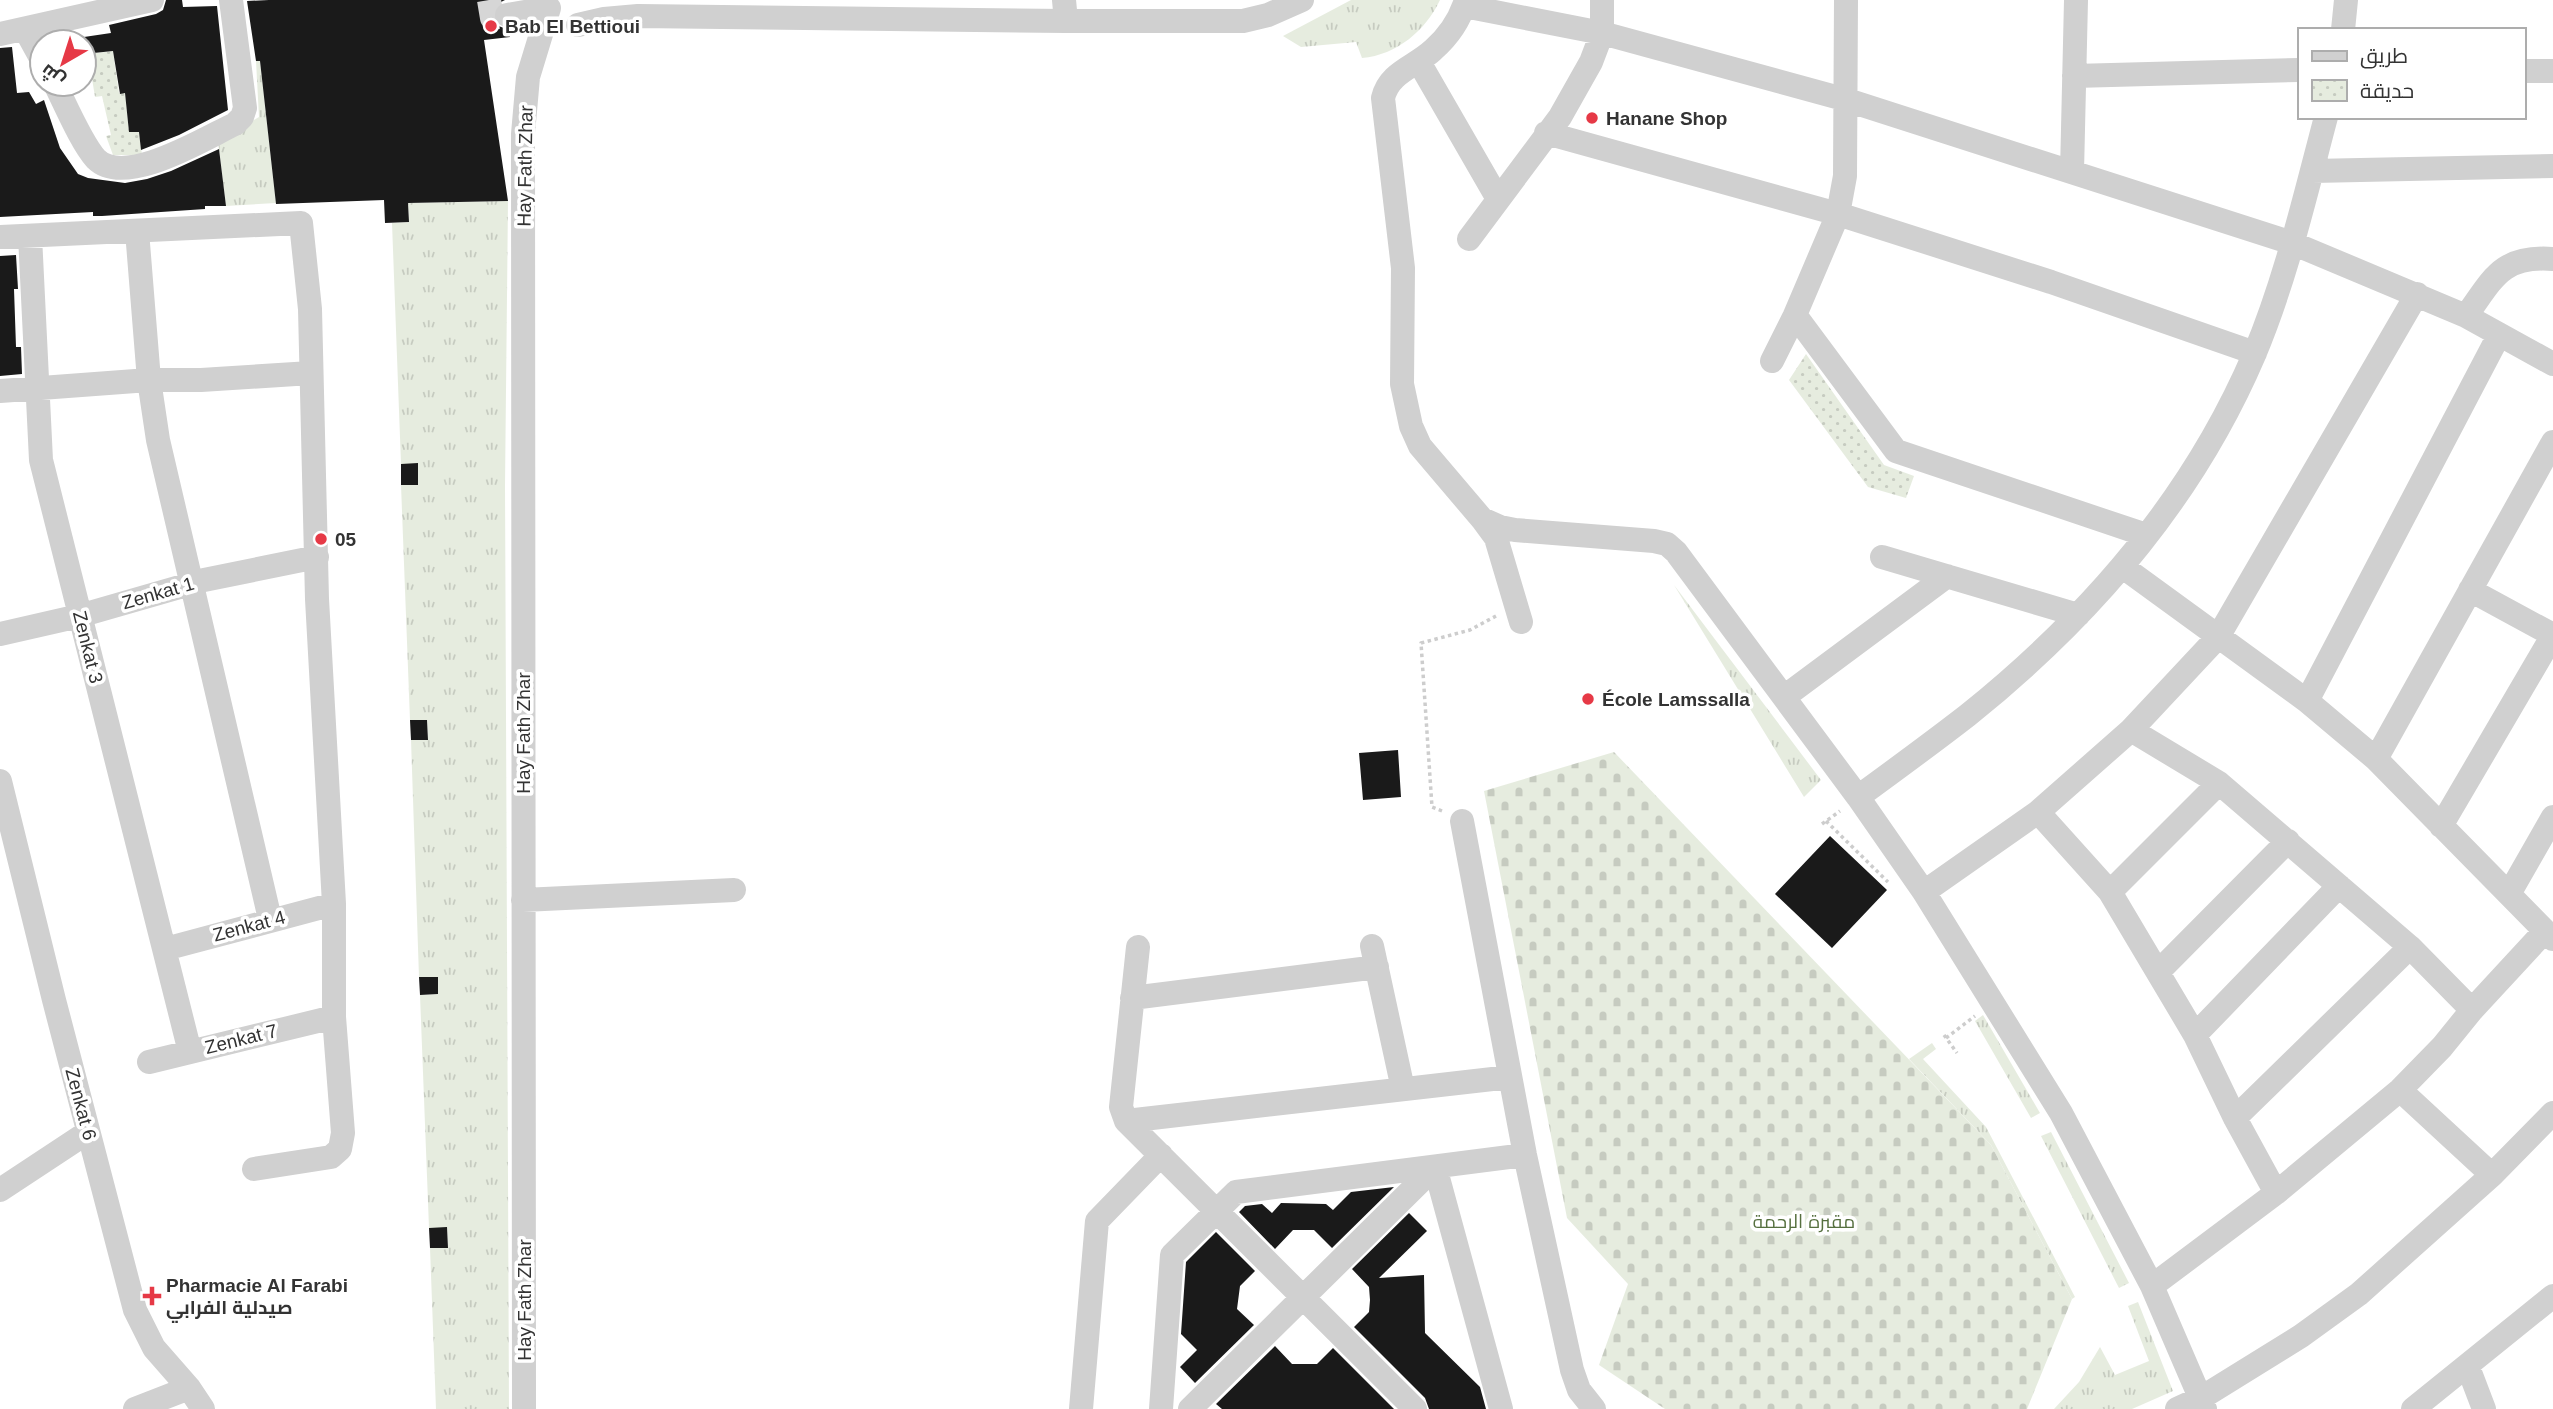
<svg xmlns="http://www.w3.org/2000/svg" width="2553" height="1409" font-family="Arial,Cairo,sans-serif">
<defs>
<pattern id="grass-tufts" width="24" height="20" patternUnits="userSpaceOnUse" patternTransform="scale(1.75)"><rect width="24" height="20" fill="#e6ecdf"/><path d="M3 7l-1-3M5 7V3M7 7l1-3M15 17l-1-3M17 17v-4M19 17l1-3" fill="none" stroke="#c6cbc0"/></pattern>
<pattern id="cemetery-stones" width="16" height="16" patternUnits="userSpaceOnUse" patternTransform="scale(1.75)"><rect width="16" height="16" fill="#e6ecdf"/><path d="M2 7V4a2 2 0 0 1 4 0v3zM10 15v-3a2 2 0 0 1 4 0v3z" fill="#c6cbc0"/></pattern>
<pattern id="park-dots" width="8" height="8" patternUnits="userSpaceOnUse" patternTransform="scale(1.75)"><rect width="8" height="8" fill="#e6ecdf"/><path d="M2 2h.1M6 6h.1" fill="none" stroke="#c6cbc0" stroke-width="1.8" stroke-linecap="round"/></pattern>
</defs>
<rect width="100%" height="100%" fill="#fff"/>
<path fill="url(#grass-tufts)" d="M1351 0H1440C1426 30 1397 55 1362 58L1356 42 1301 47 1283 36Z
M256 61H260L276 203 226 206 218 141 259 117Z
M508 201 505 486 509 1409H436L430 1248 448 1247 447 1228H429L420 995 438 994 437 977H419L411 740 428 739 427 720H410L401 485 418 484V464H401L392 223 409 222 408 203Z
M1674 585 1821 780 1804 797Z
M1983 1015 2040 1113 2031 1118 1975 1021Z
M1932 1043 1936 1049 1923 1059 1986 1127 2075 1297 2072 1299 1991 1145 1909 1059Z
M2051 1132 2129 1283 2119 1288 2041 1136Z
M2138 1302 2173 1391 2132 1409H2054L2079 1382 2100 1347 2115 1375 2149 1361 2128 1306Z"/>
<path fill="url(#cemetery-stones)" d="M1614 752 1991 1145 2072 1299 2027 1409H1665L1599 1365 1628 1284 1567 1218 1484 791Z"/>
<path fill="url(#park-dots)" d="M113 51 119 93H125L129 132H139L142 155H113L106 136 111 135 102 96 95 97 88 54Z
M1806 354 1884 465 1914 476 1906 498 1868 487 1789 380Z"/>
<path fill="#1a1a1a" d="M166 0H182L183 7 217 6 228 110 179 135 141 150 139 132H129L125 93 120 94 113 51 84 54V37L111 33 109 25 156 14 163 10Z
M269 0H505L497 4 492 17 496 25 509 30 510 37 484 40 508 201 408 203 409 222 385 223 384 200 276 204 260 61H256L247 1Z
M12 47 17 93 29 92 36 104 44 100 60 148 78 174 88 178 125 183 147 179 171 171 219 149 226 206H205V209L102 216H93V212L0 217V48Z
M16 255 18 289H14L16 347H21L22 374 0 376V256Z
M418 463V485H401V464Z
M410 720H427L428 740H411Z
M1398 750 1401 797 1363 800 1359 753Z
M1830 836 1887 890 1832 948 1775 894Z
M419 977H438V994L420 995Z
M1394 1187 1332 1248 1314 1230H1293L1275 1249 1239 1212 1245 1206 1262 1204 1272 1213 1281 1203 1326 1204 1333 1210 1351 1192Z
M1409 1213 1427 1231 1379 1278 1424 1275 1425 1333 1480 1387 1486 1409H1429L1425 1398 1354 1327 1369 1312 1370 1300 1369 1287 1352 1269Z
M447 1227 448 1248H430L429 1228Z
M1216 1232 1255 1271 1240 1286 1237 1309 1254 1325 1195 1383 1180 1367 1197 1350 1181 1334 1186 1262Z
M1275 1346 1292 1364H1317L1333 1348 1394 1409H1222L1216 1404Z"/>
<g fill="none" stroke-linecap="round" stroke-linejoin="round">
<path stroke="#d6d6d6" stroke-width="24" stroke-dasharray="24 12" stroke-linecap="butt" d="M489 0 492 18 507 15"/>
<path stroke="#cdcdcd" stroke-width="3.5" stroke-dasharray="3.5 3.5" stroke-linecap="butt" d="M1442 811 1432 807 1421 643 1470 630 1496 616
M1826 821 1888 882
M1822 824 1840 811
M1944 1035 1957 1053
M1946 1038 1975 1016"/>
<path stroke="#d0d0d0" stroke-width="24" d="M1064 0 1066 21
M1466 0C1460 19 1448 37 1433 50 1415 67 1389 72 1383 98L1403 268 1402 384 1411 426 1420 446 1482 519 1496 538 1521 622
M1464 6 1602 33 1847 100 2292 243 2466 316 2553 364
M507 15 549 8 528 77 523 134 524 1409
M578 25 604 19 638 16 1066 21H1243L1268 15 1302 0
M25 29 42 60
M2343 30 2346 0
M0 34 152 0
M1419 62 1498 199
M2523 71H2553
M2074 76 2299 70
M55 84C65 104 82 144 96 159 125 188 205 138 235 124L242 117 245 108 231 0
M1546 133 1838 214 2051 282 2255 353
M2312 171 2553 166
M2072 172 2076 0
M137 231 149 380 158 440 270 919
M30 236 41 460 190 1052
M0 237 301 223 310 309 317 599 334 904V1017L343 1133 340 1149 331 1157 254 1169
M1469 239 1560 117 1591 62 1602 33V0
M1795 315 1896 451 2146 535
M2466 316C2493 279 2501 255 2553 259
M1772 361 1795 315 1838 214 1845 176 1846 0
M0 391 149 380H201L311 373
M1482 519 1500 527 1515 530 1654 541 1667 544 1676 552 1858 797 1924 892 2061 1113 2152 1286 2205 1409
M1882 557 2078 615
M2123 567 2307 701 2376 759 2553 939
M2470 590 2553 635
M0 634 79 616 204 580 317 557
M1784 697 1947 576
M2307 701 2499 335
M2131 730 2219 783 2410 947 2472 1010
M2376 759 2553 442
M0 781 54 1000 135 1310 154 1348 189 1388 203 1409
M1858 797C1895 770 1932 743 1968 715 2090 617 2192 500 2254 355 2286 279 2305 196 2326 117
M2038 812 2110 892 2195 1035 2235 1118 2276 1193
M1462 821 1525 1155 1572 1370 1579 1390 1594 1409
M2441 826 2553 635
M1924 892 2038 812 2131 730 2218 637 2417 294
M2110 892 2219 783
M2509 894 2553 817
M523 900 734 890
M1372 946 1403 1089
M1138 947 1121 1107 1126 1121 1415 1409
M165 949 334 904
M2158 972 2288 841
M1132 998 1377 967
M2195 1035 2339 886
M149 1062 334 1017
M2400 1090 2492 1175
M2235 1118 2410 947
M1126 1121 1510 1077
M0 1190 88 1132
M2152 1286 2276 1193 2400 1090 2442 1047 2472 1010 2545 931
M2468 1367 2484 1409
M135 1409 189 1388
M1081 1409 1097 1221 1161 1155
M1161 1409 1172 1255 1236 1192 1525 1155
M1190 1409 1435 1167 1501 1409
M2177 1409 2201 1398 2301 1336 2359 1294 2492 1175 2553 1113
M2413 1409 2553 1296"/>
</g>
<g fill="#e63946" stroke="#fff" stroke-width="2.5">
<circle cx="491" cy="26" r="7"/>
<circle cx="1592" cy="118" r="7"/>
<circle cx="321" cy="539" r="7"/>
<circle cx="1588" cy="699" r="7"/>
<path d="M148.5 1285.5h7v7h7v7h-7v7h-7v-7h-7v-7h7z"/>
</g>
<g text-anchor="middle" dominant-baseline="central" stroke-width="7" stroke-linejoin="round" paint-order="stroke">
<g font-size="19" font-weight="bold" fill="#333" stroke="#fff" text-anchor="start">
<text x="505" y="26">Bab El Bettioui</text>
<text x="1606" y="118">Hanane Shop</text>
<text x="335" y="539">05</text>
<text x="1602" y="699">École Lamssalla</text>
<text x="166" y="1285">Pharmacie Al Farabi<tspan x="166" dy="22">صيدلية الفرابي</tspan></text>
</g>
<g font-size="19" fill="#333" stroke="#fff">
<text transform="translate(525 166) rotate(-89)">Hay Fath Zhar</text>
<text transform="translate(158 593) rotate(-16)">Zenkat 1</text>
<text transform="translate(88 647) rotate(76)">Zenkat 3</text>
<text transform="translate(523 733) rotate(-90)">Hay Fath Zhar</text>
<text transform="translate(249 926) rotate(-15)">Zenkat 4</text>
<text transform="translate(241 1039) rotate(-14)">Zenkat 7</text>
<text transform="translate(81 1104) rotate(75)">Zenkat 6</text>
<text transform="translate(524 1300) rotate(-90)">Hay Fath Zhar</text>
</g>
<g font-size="19" fill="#56703f" stroke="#fff">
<text x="1804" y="1221">مقبرة الرحمة</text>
</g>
</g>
<rect x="2298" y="28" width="228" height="91" fill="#ffffff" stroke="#adadad" stroke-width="2"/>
<rect x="2312" y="51" width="35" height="10" fill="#d0d0d0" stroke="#adadad" stroke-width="2"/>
<text x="2360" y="63" font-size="21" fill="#333333">طريق</text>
<rect x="2312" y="80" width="35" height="21" fill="url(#park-dots)" stroke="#adadad" stroke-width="2"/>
<text x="2360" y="98" font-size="21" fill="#333333">حديقة</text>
<g transform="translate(63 63) rotate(219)"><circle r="33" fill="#ffffff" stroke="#adadad" stroke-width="2"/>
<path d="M0-5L12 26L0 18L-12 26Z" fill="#e63946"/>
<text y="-10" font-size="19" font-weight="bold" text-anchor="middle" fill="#333333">ش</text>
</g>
</svg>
